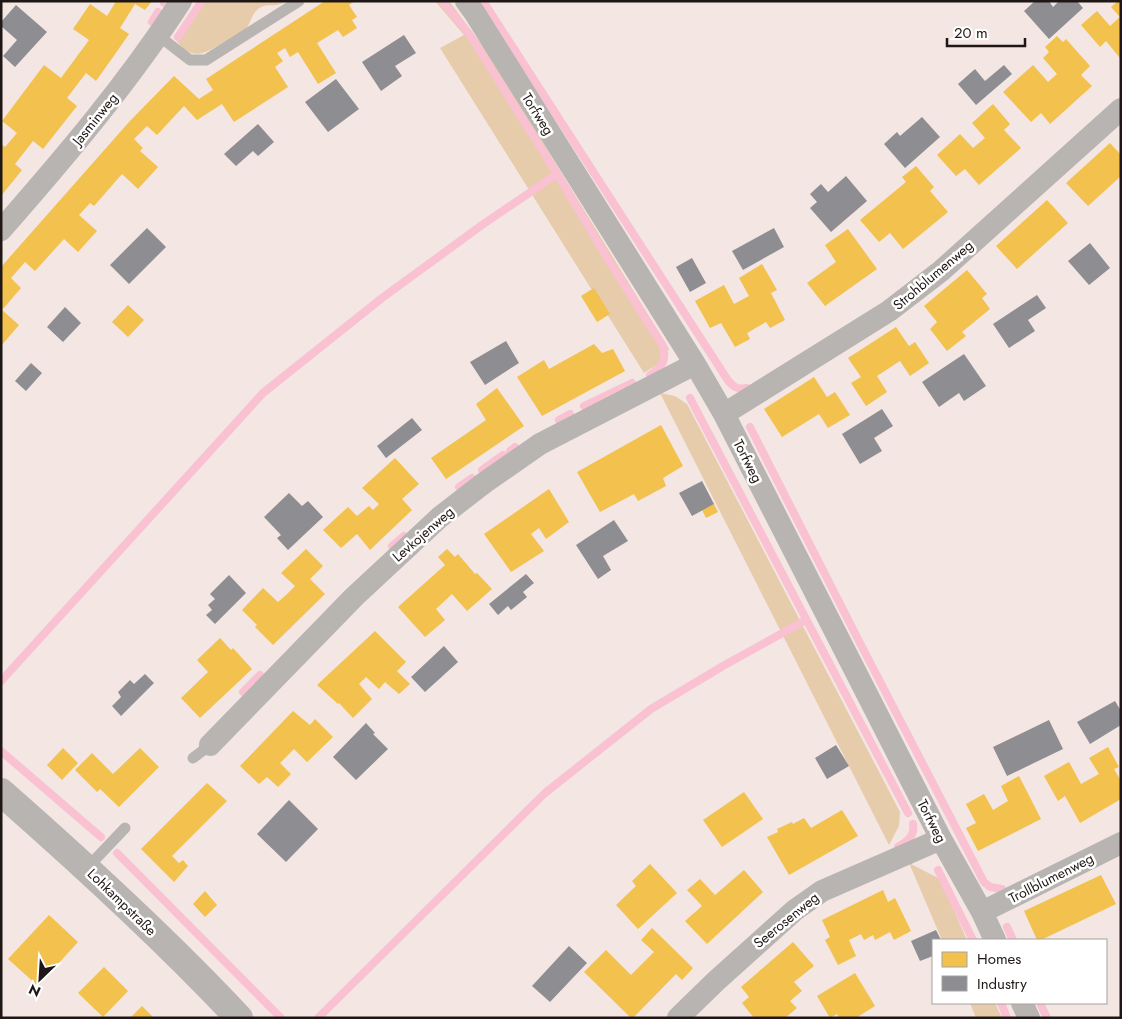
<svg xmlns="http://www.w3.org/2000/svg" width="1122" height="1019" font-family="Jost,sans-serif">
<rect width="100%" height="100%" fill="#f3e6e3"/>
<path fill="#e6ccaa" d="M198 1H287C276 8 269 3 261 7 251 13 252 21 246 29 242 34 232 38 226 41 204 54 191 63 174 37Z
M435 1H449L488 53 669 349 661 362 644 373 440 48 464 35Z
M660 393 675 396 687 404 900 812 899 826 889 845Z
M909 863 940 879 967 940H942Z
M970 1003H995L1002 1018H976Z"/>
<path fill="#f2c14e" d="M112 1H152L145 10 135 4 120 28 129 34 113 57 96 81 86 73 67 98 77 106 43 149 33 141 15 164 22 170 1 196V144L5 147 17 133 2 121 44 65 61 78 89 40 73 29 90 4 107 16 115 3Z
M325 1H355L349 5 357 17 352 20 357 28 343 37 338 30 317 43 336 73 318 84 298 52 290 57 285 48 277 53 283 61 275 67 288 87 234 122 222 104 197 120 184 106 157 135 147 126 134 139 143 148 140 151 158 167 138 189 122 174 94 206 90 203 79 215 97 231 78 252 64 239 35 271 25 262 11 278 21 288 2 310 19 325 1 346V267L129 122 174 76 199 99 205 95 213 90 206 79Z
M1118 1H1121L1120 58 1106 41 1100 47 1081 25 1097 11 1110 26 1120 17 1111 7Z
M1057 36 1063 42 1066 39 1090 66 1081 75 1092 86 1050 124 1041 113 1031 122 1003 92 1033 65 1048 82 1057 74 1043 58 1049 52 1045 47Z
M993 104 1010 124 1004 130 1021 148 979 185 965 169 956 176 937 155 960 134 973 148 985 138 972 123Z
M1110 143 1121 155V176L1088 206 1066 183Z
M916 166 934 187 930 191 948 212 903 249 890 233 879 242 860 220 906 182 902 177Z
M1047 200 1068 223 1017 269 996 246Z
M848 229 877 269 825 306 807 283 836 262 825 245Z
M762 264 777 290 771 293 785 320 770 328 766 322 747 333 750 339 735 347 721 323 710 328 695 301 724 285 734 304 749 296 739 278Z
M967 270 987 294 982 298 990 309 962 332 966 336 947 351 930 329 937 322 924 306Z
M594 288 610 314 597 322 581 296Z
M128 305 144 320 128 337 112 322Z
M896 327 909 346 915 342 929 363 910 376 900 361 877 376 887 392 866 406 851 383 861 377 848 358Z
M594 344 602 353 613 349 625 371 542 416 517 377 544 360 549 369Z
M814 377 827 397 835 392 850 415 828 428 819 414 782 437 764 409Z
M497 388 524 426 446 479 431 458 486 420 476 404Z
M661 425 683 466 663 478 666 486 638 501 634 494 600 512 577 472Z
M395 458 419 484 402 499 412 510 370 550 357 534 341 548 323 530 348 507 357 516 369 506 373 510 379 504 362 488Z
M549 489 569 522 546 539 539 528 531 534 544 551 511 572 484 534Z
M714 504 718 512 706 518 702 510Z
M306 549 323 566 310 579 325 594 273 645 255 627 257 625 242 610 263 588 278 602 286 595 295 586 281 573Z
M447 549 455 557 458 554 475 574 477 573 492 589 467 611 452 594 436 609 445 620 425 637 398 607 445 565 438 557Z
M375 631 406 662 397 671 410 684 399 694 385 682 379 689 366 677 359 684 372 699 353 718 339 703 338 704 317 685Z
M220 638 231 650 233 648 252 669 200 718 181 698 208 672 197 660Z
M293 711 310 725 315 719 333 737 307 762 294 749 280 763 291 774 278 787 267 777 259 784 240 766Z
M1108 747 1119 767 1114 769 1121 781V799L1080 823 1065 796 1058 801 1044 776 1069 762 1081 784 1099 774 1089 758Z
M63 748 78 763 62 780 47 765Z
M140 748 159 767 119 807 100 789 97 792 75 770 92 753 113 774Z
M1019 776 1041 819 978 851 966 828 976 823 966 804 984 794 993 810 1008 801 1001 786Z
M207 783 227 801 172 856 179 863 183 860 188 866 174 882 141 849Z
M744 792 763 819 722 847 703 820Z
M842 810 858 836 789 875 767 837 778 832 777 829 792 822 793 824 804 818 811 828Z
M650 864 677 893 638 929 616 905 636 886 632 881Z
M744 870 763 892 707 944 685 921 702 906 687 890 700 879 715 895Z
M1101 875 1116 904 1041 940H1037L1024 911Z
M883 890 888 902 895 898 911 931 894 940 890 932 875 940 873 935 864 940 861 934 849 940 856 956 838 965 825 940 830 937 822 920Z
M205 891 217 905 205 917 193 904Z
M49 915 78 942 38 986 8 959Z
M652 928 693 968 682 980 676 974 633 1018H631L584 972 606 950 631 975 654 952 641 940Z
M793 942 814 966 794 982 802 991 790 1001 797 1008 785 1018H754L742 1003 749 997 741 987Z
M104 967 128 991 103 1017 78 993Z
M855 973 875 1006 856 1018H839L837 1014 830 1018 817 996Z
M142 1006 154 1018H130Z"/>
<path fill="#8d8d92" d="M1035 1H1049L1053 7 1059 1H1077L1083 8 1049 39 1024 11Z
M16 5 47 32 15 67 3 56 17 40 1 26V22Z
M404 35 416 53 395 66 402 76 381 91 362 62Z
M1004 65 1012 74 976 105 958 84 975 69 985 81Z
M336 79 359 109 328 132 305 102Z
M922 117 940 137 905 168 884 144 897 132 900 136Z
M258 124 274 142 258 156 253 151 236 166 224 154Z
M846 176 867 201 831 232 810 208 817 202 810 194 821 184 828 192Z
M147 228 166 247 129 284 110 265Z
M774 228 784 247 743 270 732 251Z
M1090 243 1110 268 1089 285 1068 261Z
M692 258 706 283 690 292 676 267Z
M1037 295 1046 308 1028 320 1035 331 1009 348 993 324Z
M65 307 81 323 63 342 47 327Z
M506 341 519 363 485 385 470 362Z
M964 354 986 386 964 401 959 393 939 407 922 382Z
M31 363 42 373 26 391 15 381Z
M882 409 893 426 874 438 882 451 860 464 842 434Z
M412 418 422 430 386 458 377 446Z
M702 481 714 504 692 516 679 493Z
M289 493 302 506 308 501 323 517 288 550 277 538 281 535 264 517Z
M614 520 628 541 603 556 611 570 598 579 576 545Z
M526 574 534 583 523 592 527 597 511 610 508 606 498 615 489 604Z
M229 575 246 593 215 624 206 615 212 610 208 605 215 599 210 594Z
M444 646 458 662 425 692 411 677Z
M145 674 154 683 121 716 112 706 121 697 118 692 130 680 134 684Z
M1115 701 1121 711V725L1090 744 1077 722Z
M1049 720 1063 749 1007 776 993 747Z
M366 723 375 733 373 734 388 749 356 780 333 757Z
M836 745 849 766 827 779 815 758Z
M289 800 318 829 286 862 257 834Z
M936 930 941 940H933V956L920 961 911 941Z
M569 946 587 963 550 1002 532 986Z"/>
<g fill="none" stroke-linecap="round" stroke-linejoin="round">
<path stroke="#f9c1d2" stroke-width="8" d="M442 1 470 35 557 174 609 261 663 346C667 361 662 367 650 375
M483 1 727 379C733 387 737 390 747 388
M164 3 165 1
M152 22 158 12
M178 37 202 1
M690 398 908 813
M584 406 632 383
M559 420 570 414
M750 427 860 643 984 882 990 887 1002 889
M510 451 515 447
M482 470 503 455
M459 487 472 478
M392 546 404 536
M1 681 263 393 382 298 482 225 557 174
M243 692 260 675
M1 751 101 837
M898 847C908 841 915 836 913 824
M117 853 281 1018
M938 870 973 940
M1007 927 1013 940
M1001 1003 1007 1018
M1040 1003 1047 1018
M318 1018 545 793 651 709 723 666 806 620"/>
<path stroke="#b8b4b2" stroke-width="11" d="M159 36 190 60H206L299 1
M193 758 210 745
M87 868 125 828"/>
<path stroke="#b8b4b2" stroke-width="22" d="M466 1 474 12 695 364 724 414 941 839 982 912 995 940
M1 230C65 157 128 83 181 1
M724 414 889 311 941 271 1121 109
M210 745 354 597 440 517 484 483 540 444 695 364
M982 912 1121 843
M1022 1003 1029 1018
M678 1018 716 981 795 910 822 891 941 839"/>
<path stroke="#b8b4b2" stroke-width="28" d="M1 792C83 864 164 938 239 1018"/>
</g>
<g text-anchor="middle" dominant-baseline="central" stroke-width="5" stroke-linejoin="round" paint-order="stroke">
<g font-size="14" fill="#1f1715" stroke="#fff">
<text transform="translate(538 114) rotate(58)">Torfweg</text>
<text transform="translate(95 119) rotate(-51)">Jasminweg</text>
<text transform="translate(933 275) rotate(-40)">Strohblumenweg</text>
<text transform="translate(748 461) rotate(63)">Torfweg</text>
<text transform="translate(423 534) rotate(-41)">Levkojenweg</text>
<text transform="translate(932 821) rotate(63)">Torfweg</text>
<text transform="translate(1051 878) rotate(-27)">Trollblumenweg</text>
<text transform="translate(122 902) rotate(44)">Lohkampstraße</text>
<text transform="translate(786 920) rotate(-39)">Seerosenweg</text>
</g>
</g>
<rect width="1122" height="1019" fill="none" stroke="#1f1715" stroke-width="5"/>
<rect x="932" y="939" width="175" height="65" fill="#ffffff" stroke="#a5a2a1"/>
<rect x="942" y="952" width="25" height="15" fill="#f2c14e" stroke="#a5a2a1"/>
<text x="977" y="964" font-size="15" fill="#1f1715">Homes</text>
<rect x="942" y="976" width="25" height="15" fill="#8d8d92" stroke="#a5a2a1"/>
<text x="977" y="989" font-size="15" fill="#1f1715">Industry</text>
<g transform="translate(40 979) rotate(205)" stroke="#ffffff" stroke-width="4" paint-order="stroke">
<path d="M0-4L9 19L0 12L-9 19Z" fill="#1f1715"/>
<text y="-8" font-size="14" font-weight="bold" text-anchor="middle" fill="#1f1715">N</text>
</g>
<path d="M947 38v8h78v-8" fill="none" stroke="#1f1715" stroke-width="2.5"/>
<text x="954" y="38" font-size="15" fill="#1f1715" stroke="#ffffff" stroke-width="4" paint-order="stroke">20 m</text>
</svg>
